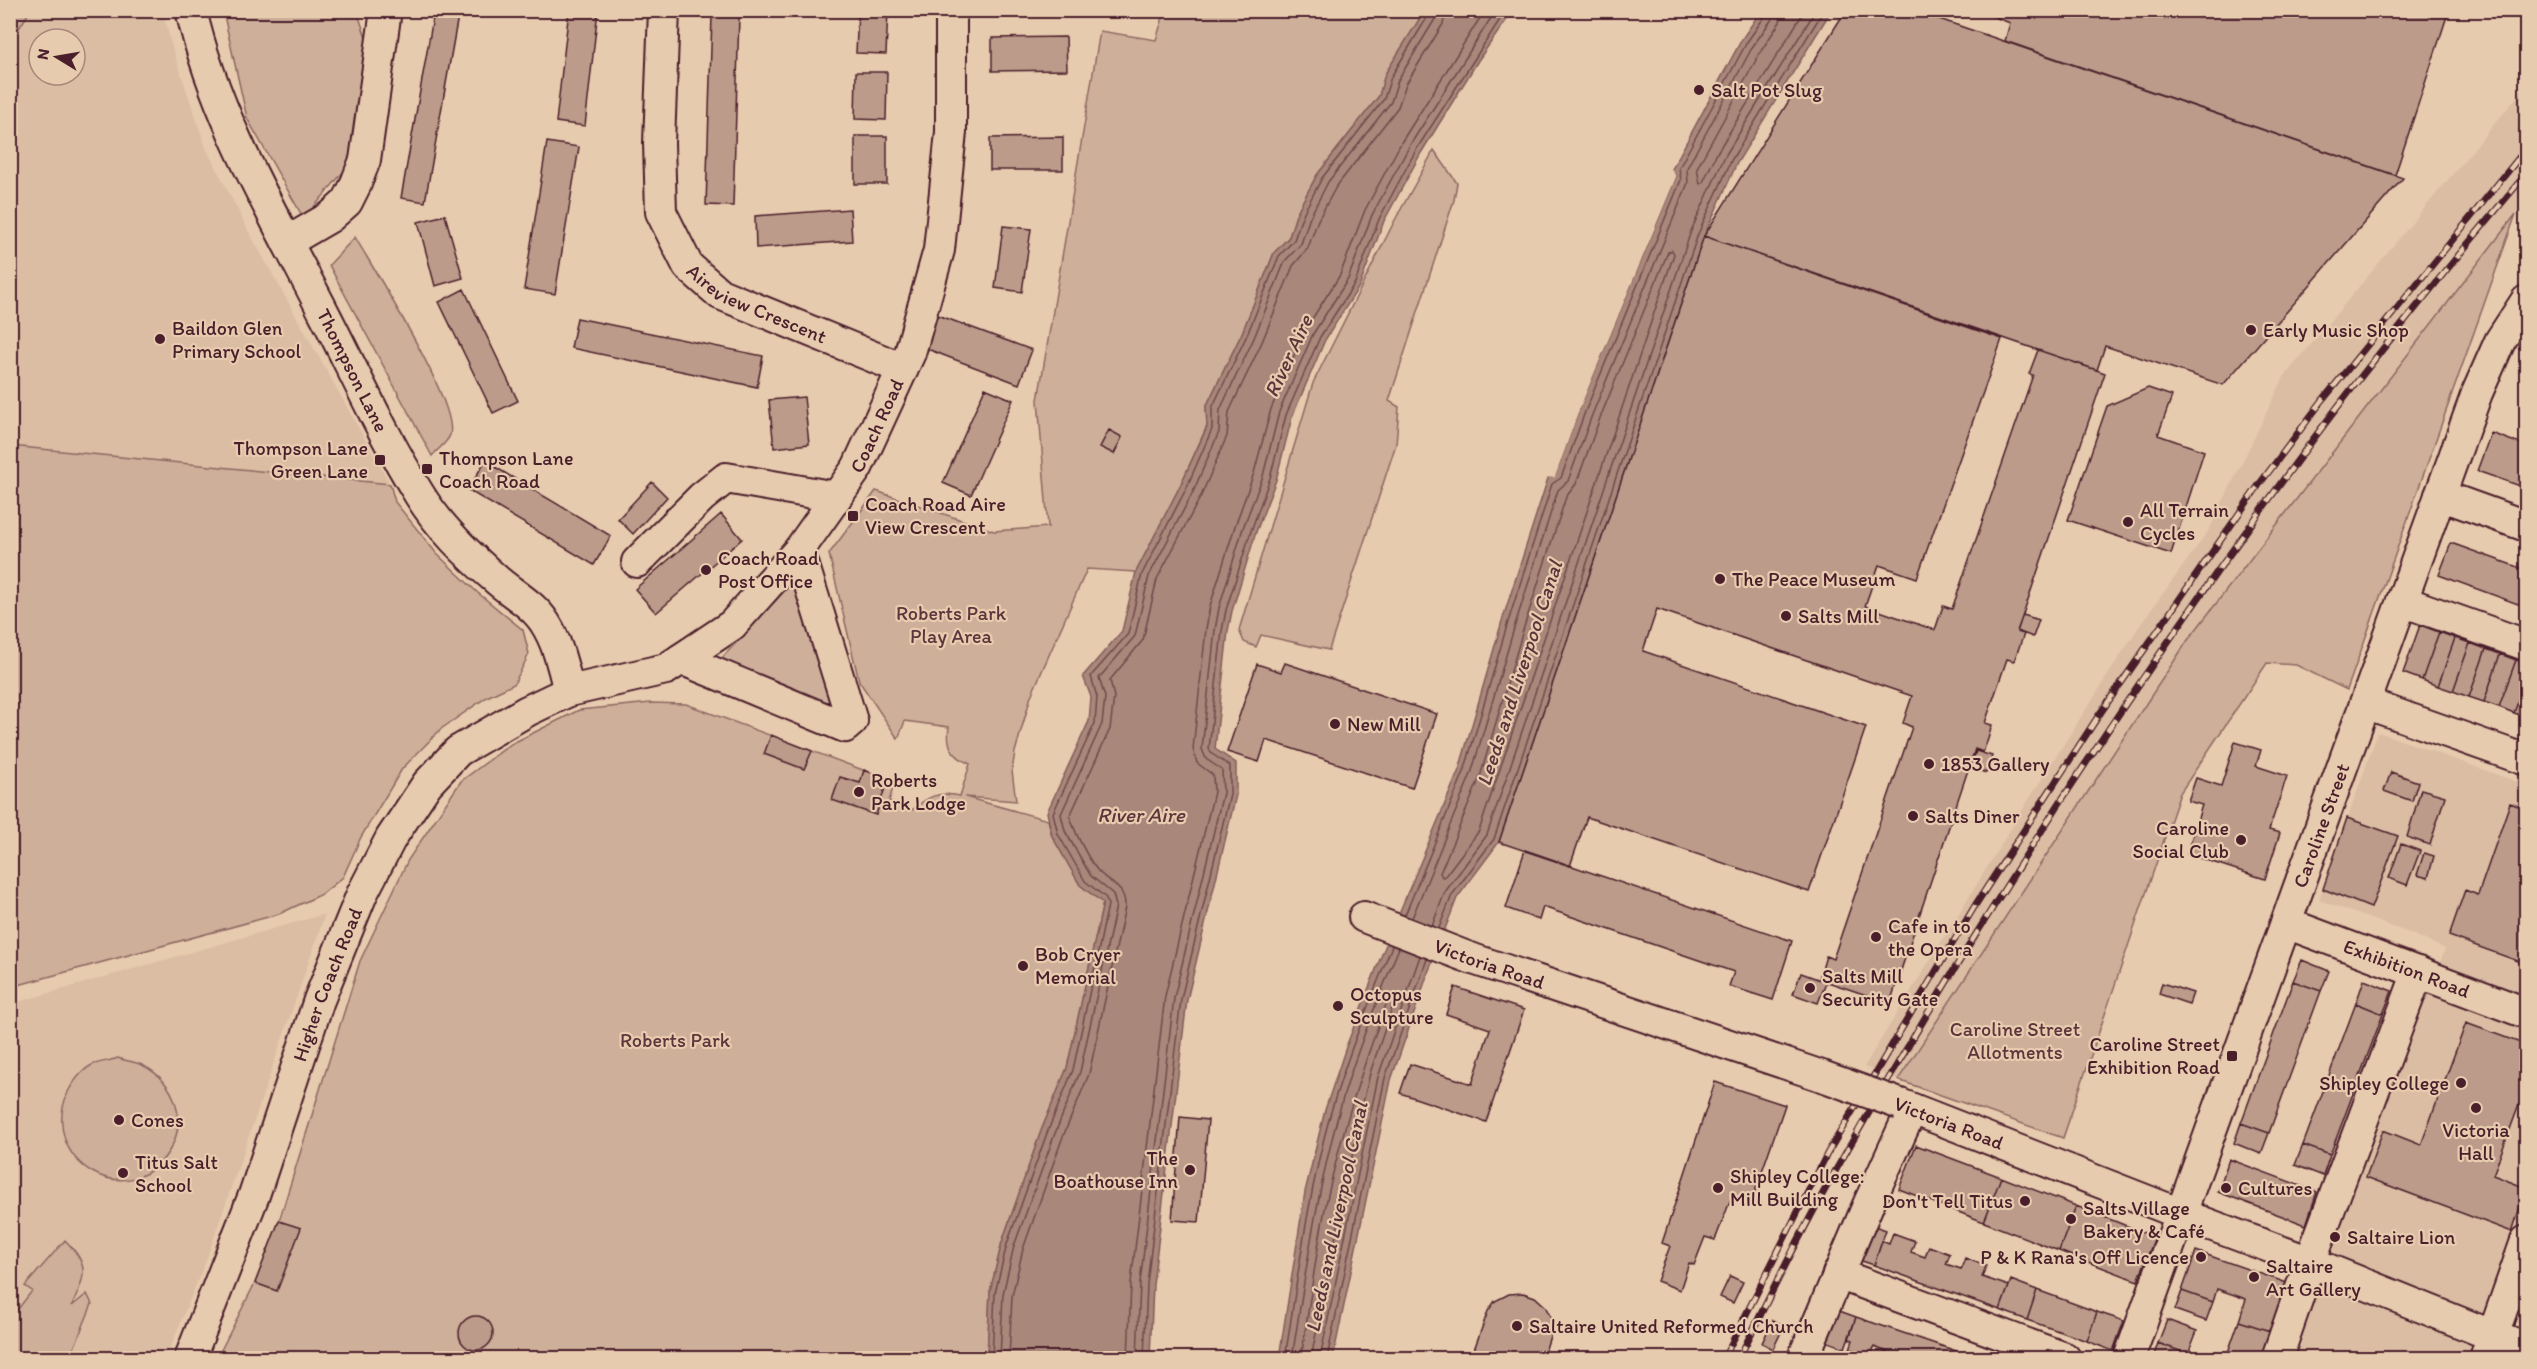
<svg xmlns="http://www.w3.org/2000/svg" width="2537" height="1369" font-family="Itim,sans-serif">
<rect width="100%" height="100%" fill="#e7cbae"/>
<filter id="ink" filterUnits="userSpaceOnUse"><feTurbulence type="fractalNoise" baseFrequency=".0167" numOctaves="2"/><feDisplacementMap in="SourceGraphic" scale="12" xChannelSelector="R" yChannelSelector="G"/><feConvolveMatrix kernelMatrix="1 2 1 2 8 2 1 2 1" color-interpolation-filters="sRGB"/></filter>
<g filter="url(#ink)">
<path fill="#dabda3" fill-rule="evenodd" d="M10 11H163L171 44 206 148 249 232 390 484 11 446ZM39 39H75V75H39Z
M2526 86V201L2188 640 1898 1080 1864 1067 2041 780 2138 628 2209 530 2284 377Z
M2378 732 2526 785V1218L2478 1358H2293L2445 949 2412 934 2319 900Z
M325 914 207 1258 166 1358H11V1004Z"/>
<path fill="#ceaf99" stroke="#8c6762" stroke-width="1.5" d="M11 10 30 11 11 41 10 11Z
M223 11H357L370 49 355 158 304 219 247 118Z
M1165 11H1425L1385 74 1379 96 1317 175 1297 212 1289 237 1274 253 1242 333 1206 407 1207 426 1180 486 1136 572 1087 569 1031 696 1015 752 1012 771 1016 801 965 797 1048 820 1052 836 1080 885 1103 903 1067 1068 1041 1131 1002 1242 990 1292 987 1358H217L255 1283 279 1221 360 961 408 860 461 781 511 744 579 710 651 703 686 704 895 782 889 801 912 810C928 796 939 791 960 796L970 764C953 756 946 747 949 727L905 721 898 739 859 681 829 554 876 491 994 531 1048 527 1038 400 1100 31 1156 40Z
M1434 150 1457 183 1454 200 1389 401 1399 407 1396 444 1329 650 1261 635 1256 647 1244 642 1239 630 1313 383 1395 220Z
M2516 214 2347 690 2296 665 2267 663 2180 793 2063 1138 1898 1080 2188 640Z
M355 237C374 270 459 404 450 435 448 442 437 450 432 456L329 265Z
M11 446 390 484 395 502 437 554 478 593 523 630 529 654 514 684 487 697 441 729 402 769 361 837 343 877 322 894 279 914 11 987Z
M790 585 803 589 839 698 826 706 719 661Z
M118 1058C126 1061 137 1062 144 1066 176 1083 188 1121 169 1151 129 1215 37 1162 68 1092 72 1083 82 1070 92 1065 99 1062 110 1061 118 1058Z
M65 1240C90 1266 86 1274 72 1306L87 1294 92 1304 70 1358H11V1318L32 1291 25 1286Z"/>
<path fill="#a9877a" stroke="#835d5a" stroke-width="1.5" d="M1425 10 1513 11 1479 59 1421 153 1384 221 1360 285 1325 340 1292 417 1276 480 1256 532 1232 611 1228 631 1215 749 1236 763V795L1187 1000 1153 1285 1150 1358H987L990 1292 1002 1242 1041 1131 1067 1068 1103 903 1080 885 1052 836 1047 812 1089 721 1091 697 1083 676 1122 631 1136 572 1180 486 1207 427 1206 407 1242 333 1274 253 1289 237 1297 212 1317 175 1379 96 1385 74Z
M1761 11H1831L1737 163 1704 236 1499 842 1457 898 1428 973 1391 1080 1333 1358H1279L1305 1192 1325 1110 1346 1047 1380 959 1459 770 1502 621 1548 478 1555 476 1579 410 1676 177 1672 169 1742 39Z"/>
<path fill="#e7cbae" d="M1672 169 1676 177 1579 410 1555 477 1548 478 1553 474 1576 409 1672 177 1670 172Z"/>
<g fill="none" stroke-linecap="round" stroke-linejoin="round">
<path stroke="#70494b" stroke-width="1.5" d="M1782 10 1780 22 1761 51 1697 168 1700 184 1703 182 1718 151 1805 10
M1672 250 1674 254 1479 831 1445 876 1442 877 1440 873 1480 777 1524 627 1566 497 1576 484 1600 418 1668 252Z
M1405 915 1464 772 1508 622 1552 484 1561 478 1585 412 1681 180 1679 168 1747 42 1765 16V10
M1412 918 1471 774 1515 625 1558 490 1568 481 1592 415 1688 183 1687 168 1753 46 1772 19 1773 10
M1432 926 1445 892 1487 835 1691 231 1725 156 1816 10
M1439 928 1452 895 1494 839 1698 234 1732 159 1824 10
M992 1358 995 1293 1007 1244 1047 1133 1073 1070 1108 905 1106 898 1085 881 1058 834 1053 813 1095 723 1097 697 1091 676 1128 634 1142 574 1186 489 1212 429V408L1247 335 1279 256 1294 240 1303 214 1322 178 1384 99 1391 77 1428 16 1429 10
M1000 1358 1003 1294 1014 1246 1054 1136 1080 1072 1116 906 1113 894 1091 876 1065 831 1061 814 1102 724 1105 697 1099 678 1135 636 1149 576 1193 492 1219 432 1220 410 1254 338 1285 261 1301 244 1310 217 1328 182 1391 102 1398 80 1435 19 1437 10
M1009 1358 1012 1296 1023 1249 1062 1139 1089 1074 1125 907C1126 887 1110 884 1098 871 1088 859 1074 831 1070 816L1110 729 1114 697 1110 680 1143 640 1157 579 1201 496 1227 436 1229 412 1262 342 1293 266 1308 248 1318 220 1336 187 1398 107 1406 84 1443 24 1446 10
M1128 1358 1131 1283 1165 996 1214 792 1213 775 1197 763 1193 749 1206 629 1210 606 1235 526 1254 473 1271 409 1305 330 1340 275 1365 210 1402 141 1485 10
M1137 1358 1140 1283 1174 998 1223 793 1222 770 1206 759 1202 749 1215 630 1219 608 1243 528 1263 476 1279 412 1313 334 1348 279 1372 215 1410 145 1496 10
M1144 1358 1147 1284 1181 999 1230 794V766L1212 754 1209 749 1222 631 1226 610 1251 531 1270 478 1286 415 1320 337 1355 283 1379 219 1416 150 1506 10
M1285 1358C1298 1276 1308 1193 1331 1112 1347 1056 1370 1000 1392 946
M1292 1358C1305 1277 1316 1196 1338 1116 1353 1059 1376 1003 1399 948
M1301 1358C1310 1304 1316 1248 1328 1195 1343 1127 1364 1062 1389 997L1393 995 1395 999 1370 1073 1362 1107 1311 1358
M1320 1358 1378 1077 1420 956
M1327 1358 1385 1078 1427 959"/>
</g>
<path fill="#bc9b8a" stroke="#4a1f2b" stroke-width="1.5" d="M569 10H598L585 126 556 122Z
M858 10H888L886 54 856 53Z
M1116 10H1143L1142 14Z
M1846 10H1913L2403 178 2223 385 2105 346 2097 370 1704 236Z
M1977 10H2449L2395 175 2005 41 2010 23Z
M434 12 458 16 425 202 401 198Z
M712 16 739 17 733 206 706 205Z
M1066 37 1067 70 992 71V38Z
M856 72H887L886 120 855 119Z
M855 136H887V184H855Z
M1063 137V170H990V138Z
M547 142 579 147 555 294 524 289Z
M850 209 852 241 756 248 755 216Z
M445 215 463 278 435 286 418 222Z
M1003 226 1031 229 1022 292 995 288Z
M1704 236 2002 339 1917 578 1879 565 1865 606 1935 630 1943 606 1952 609 2033 375 2029 374 2038 350 2105 373 2017 632 2024 634 2014 661 2007 659 1985 723 1992 725 1988 739 1983 752 1975 749 1890 1003 1819 979 1826 956 1833 959 1912 727 1903 723 1912 696 1657 609 1643 651 1866 727 1809 892 1587 817 1570 866 1499 842Z
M464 289 518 401 493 413 439 302Z
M935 314 1032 350 1019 384 922 347Z
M577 318 763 356 757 387 571 348Z
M985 388 1013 400 971 495 943 483Z
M2148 388 2172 396 2158 435 2204 451 2171 554 2068 520 2107 406Z
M804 397 809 444 774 448 769 400Z
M1109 430 1122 437 1114 454 1100 447Z
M2491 433 2526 446V488L2477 471Z
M485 461 611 536 594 565 468 490Z
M652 482 667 497 633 534 618 519Z
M721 514 742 539 656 613 635 589Z
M2451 543 2526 570V607L2439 575Z
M2023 615 2039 620 2033 637 2017 631Z
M2420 625 2439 632 2422 680 2403 673Z
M2439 632 2455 638 2438 686 2422 680Z
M2455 638 2470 643 2453 691 2438 686Z
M2470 643 2486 649 2469 697 2453 691Z
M2486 649 2500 654 2484 702 2469 697Z
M2500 654 2516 660 2499 707 2484 702Z
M2516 660 2526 663V679L2514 713 2499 707Z
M1285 663 1437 714 1412 788 1266 740 1259 762 1227 752 1257 664 1281 672Z
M2526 679V717L2514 713Z
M771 735 812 751 804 769 764 754Z
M2235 742 2261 750 2256 766 2287 776 2269 830 2280 833 2265 879 2187 854 2202 805 2188 801 2196 778 2221 786Z
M1976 751 1992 756 1986 773 1970 767Z
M864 770 888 779 876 815 832 800 840 777 860 783Z
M2391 772 2418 782 2412 801 2384 791Z
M2421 789 2445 796 2430 845 2407 837Z
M2510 803 2526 809V964L2449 936 2465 890 2478 895Z
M2347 818 2398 836 2371 908 2323 889Z
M2401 844 2420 851 2407 885 2389 878Z
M1525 850 1792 941 1773 1000 1729 986 1734 972 1543 907 1539 920 1506 908Z
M2424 853 2434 856 2428 878 2417 875Z
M2302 960 2329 971 2321 991 2293 981Z
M1801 973 1826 982 1818 1003 1793 994Z
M2364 980 2392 991 2383 1014 2356 1003Z
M2293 981 2321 991 2269 1133 2241 1123Z
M2162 983 2193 993 2189 1004 2159 994Z
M1455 987 1524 1010 1486 1122 1400 1093 1410 1064 1472 1084 1490 1029 1446 1014Z
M2356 1003 2383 1014 2330 1155 2303 1145Z
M2466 1023 2526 1045V1086L2493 1175 2526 1188 2512 1232 2366 1177 2383 1130 2421 1145Z
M1715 1082 1785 1105 1751 1203 1732 1196 1715 1240 1705 1237 1694 1265 1689 1263 1680 1290 1657 1281 1670 1246 1662 1243Z
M1180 1117 1208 1120 1199 1222 1172 1220Z
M2241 1123 2269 1133 2261 1154 2234 1143Z
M1916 1145 2001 1177 1984 1222 1899 1189Z
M2303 1145 2330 1155 2323 1176 2295 1165Z
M2229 1159 2317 1192 2306 1225 2218 1192Z
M2001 1177 2076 1206 2059 1251 1984 1222Z
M2076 1206 2155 1237 2138 1281 2059 1251Z
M279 1221 301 1228 277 1291 255 1283Z
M1866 1223 1886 1230 1874 1265 1853 1258Z
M1893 1233 1915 1241 1911 1252 1925 1257 1929 1246 1950 1254 1946 1264 1961 1269 1965 1258 1986 1266 1982 1277 2009 1286 2000 1310 1874 1265 1882 1241 1889 1244Z
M2196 1251 2287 1283 2270 1331 2239 1321 2246 1299 2217 1289 2213 1302 2182 1291Z
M1730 1276 1743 1282 1733 1303 1720 1297Z
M2011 1280 2037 1290 2027 1320 2000 1310Z
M2526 1283V1310L2518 1307Z
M2037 1290 2097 1312 2087 1341 2027 1320Z
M2182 1291 2213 1302 2206 1321 2175 1310Z
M1523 1293 1535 1297 1545 1306 1552 1320 1551 1333 1543 1358H1471L1488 1311 1495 1301 1509 1294Z
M1834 1309 1856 1317 1845 1348 1823 1340Z
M2097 1312 2124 1321 2113 1351 2087 1341Z
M459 1333a17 17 0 1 1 34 0a17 17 0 1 1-34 0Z
M1856 1317 1977 1358H1886L1888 1352 1874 1347 1871 1356 1850 1349 1853 1340 1849 1339Z
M1773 1320 1784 1326 1773 1349 1762 1343Z
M2167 1320 2197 1331 2188 1354 2158 1343Z
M2239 1321 2270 1331 2261 1358H2226Z
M2158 1343 2188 1354 2186 1358H2153Z"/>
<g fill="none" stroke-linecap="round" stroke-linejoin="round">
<defs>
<g id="minor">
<path id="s1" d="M191 10C216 119 274 215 324 313 355 373 383 436 419 494 439 527 468 555 498 581 513 594 534 605 545 623 558 643 563 668 569 691"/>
<path id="s2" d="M664 10 659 143 661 212 688 266 720 294 903 369"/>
<path d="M287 242 330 217 347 202 355 186 365 160 386 10"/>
<path d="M2440 495 2526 526"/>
<path d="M637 562 702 497 726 478 836 497"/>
<path d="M2402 601 2526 645"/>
<path d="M681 659 845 727 852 721 799 550"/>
<path d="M2365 703 2526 760"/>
<path id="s3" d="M1364 917 1470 958 1822 1076"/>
<path id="s4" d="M2286 923 2526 1013"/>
<path d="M1900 1104 2181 1214 2310 1262 2526 1349"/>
<path d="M1838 1274 2065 1358"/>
<path id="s5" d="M190 1358 254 1195 319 1000 362 894 391 838 427 784 458 751 527 711 569 691 666 669 732 625 799 550 857 468 910 353 939 250 951 132V10"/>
<path d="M1803 1358 1868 1205 1912 1109"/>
<path id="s6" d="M2129 1358 2477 393 2500 341 2526 301"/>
<path d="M2277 1358 2310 1262 2418 972"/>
<path d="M2485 1358 2526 1241"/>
</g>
</defs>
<use href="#minor" stroke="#4a1f2b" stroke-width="34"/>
<use href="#minor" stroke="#e7cbae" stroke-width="30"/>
<defs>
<path id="rail" d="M1724 1358 1827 1154 1976 904 2101 712 2261 482 2322 401 2526 149
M1739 1358C1772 1292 1804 1225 1841 1161 1972 931 2117 708 2273 494 2352 384 2439 278 2526 174"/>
</defs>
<use href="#rail" stroke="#4a1f2b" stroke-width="7"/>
<use href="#rail" stroke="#e7cbae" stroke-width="4.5" stroke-dasharray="14" stroke-linecap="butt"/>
<defs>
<path id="minor-bridge" d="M1822 1076 1900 1104"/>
</defs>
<use href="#minor-bridge" stroke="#4a1f2b" stroke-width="34" stroke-linecap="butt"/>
<use href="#minor-bridge" stroke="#e7cbae" stroke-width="30"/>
</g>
</g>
<g fill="#4a1f2b" stroke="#e7cbae" stroke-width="2">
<circle cx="1699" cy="90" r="6"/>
<circle cx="2251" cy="330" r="6"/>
<circle cx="160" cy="339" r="6"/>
<rect x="374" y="454" width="12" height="12" rx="3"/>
<rect x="421" y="463" width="12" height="12" rx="3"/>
<rect x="847" y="510" width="12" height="12" rx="3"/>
<circle cx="2128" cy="522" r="6"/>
<circle cx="706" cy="570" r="6"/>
<circle cx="1720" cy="579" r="6"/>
<circle cx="1786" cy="616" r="6"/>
<circle cx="1335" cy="724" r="6"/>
<circle cx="1929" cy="764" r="6"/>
<circle cx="859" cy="792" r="6"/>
<circle cx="1913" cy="816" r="6"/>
<circle cx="2241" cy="840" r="6"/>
<circle cx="1876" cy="937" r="6"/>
<circle cx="1023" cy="966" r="6"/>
<circle cx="1810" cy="988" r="6"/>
<circle cx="1338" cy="1006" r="6"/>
<rect x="2226" y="1050" width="12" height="12" rx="3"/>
<circle cx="2461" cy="1083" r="6"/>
<circle cx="2476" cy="1108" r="6"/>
<circle cx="119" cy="1120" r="6"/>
<circle cx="1190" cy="1170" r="6"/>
<circle cx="123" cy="1173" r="6"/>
<circle cx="1718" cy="1188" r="6"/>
<circle cx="2226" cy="1188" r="6"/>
<circle cx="2025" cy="1201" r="6"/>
<circle cx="2071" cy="1219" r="6"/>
<circle cx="2335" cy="1237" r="6"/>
<circle cx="2201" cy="1257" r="6"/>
<circle cx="2254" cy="1277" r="6"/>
<circle cx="1517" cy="1326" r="6"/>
</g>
<g text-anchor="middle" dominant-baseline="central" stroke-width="4.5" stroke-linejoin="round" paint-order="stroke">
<g font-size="20" fill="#4a1f2b" stroke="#e7cbae" text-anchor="start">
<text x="1711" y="90">Salt Pot Slug</text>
<text x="172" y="328">Baildon Glen<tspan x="172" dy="23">Primary School</tspan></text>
<text x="2263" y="330">Early Music Shop</text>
<text x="368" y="448" text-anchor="end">Thompson Lane<tspan x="368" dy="23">Green Lane</tspan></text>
<text x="439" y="458">Thompson Lane<tspan x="439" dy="23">Coach Road</tspan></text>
<text x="865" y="504">Coach Road Aire<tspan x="865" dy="23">View Crescent</tspan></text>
<text x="2140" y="510">All Terrain<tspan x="2140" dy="23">Cycles</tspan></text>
<text x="718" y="558">Coach Road<tspan x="718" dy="23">Post Office</tspan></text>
<text x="1732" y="579">The Peace Museum</text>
<text x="1798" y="616">Salts Mill</text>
<text x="1347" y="724">New Mill</text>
<text x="1941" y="764">1853 Gallery</text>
<text x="871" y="780">Roberts<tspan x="871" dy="23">Park Lodge</tspan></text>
<text x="1925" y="816">Salts Diner</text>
<text x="2229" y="828" text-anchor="end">Caroline<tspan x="2229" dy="23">Social Club</tspan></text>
<text x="1888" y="926">Cafe in to<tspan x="1888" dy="23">the Opera</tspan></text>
<text x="1035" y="954">Bob Cryer<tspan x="1035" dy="23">Memorial</tspan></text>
<text x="1822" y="976">Salts Mill<tspan x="1822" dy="23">Security Gate</tspan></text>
<text x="1350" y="994">Octopus<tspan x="1350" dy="23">Sculpture</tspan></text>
<text x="2220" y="1044" text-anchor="end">Caroline Street<tspan x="2220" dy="23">Exhibition Road</tspan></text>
<text x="2449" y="1083" text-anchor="end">Shipley College</text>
<text x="131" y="1120">Cones</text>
<text x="2476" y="1130" text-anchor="middle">Victoria<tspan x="2476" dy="23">Hall</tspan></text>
<text x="1178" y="1158" text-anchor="end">The<tspan x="1178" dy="23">Boathouse Inn</tspan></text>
<text x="135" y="1162">Titus Salt<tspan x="135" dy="23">School</tspan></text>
<text x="1730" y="1176">Shipley College:<tspan x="1730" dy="23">Mill Building</tspan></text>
<text x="2238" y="1188">Cultures</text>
<text x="2013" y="1201" text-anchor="end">Don't Tell Titus</text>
<text x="2083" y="1208">Salts Village<tspan x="2083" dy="23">Bakery &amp; Café</tspan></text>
<text x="2347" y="1237">Saltaire Lion</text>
<text x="2189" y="1257" text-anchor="end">P &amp; K Rana's Off Licence</text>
<text x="2266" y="1266">Saltaire<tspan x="2266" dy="23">Art Gallery</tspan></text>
<text x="1529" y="1326">Saltaire United Reformed Church</text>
</g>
<g font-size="20" fill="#4a1f2b" stroke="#e7cbae">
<text stroke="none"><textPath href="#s2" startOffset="342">Aireview Crescent</textPath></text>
<text stroke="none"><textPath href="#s1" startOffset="396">Thompson Lane</textPath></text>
<text stroke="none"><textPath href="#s5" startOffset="1221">Coach Road</textPath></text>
<text stroke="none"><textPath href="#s6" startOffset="566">Caroline Street</textPath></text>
<text stroke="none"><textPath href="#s3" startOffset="134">Victoria Road</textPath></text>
<text stroke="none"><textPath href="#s4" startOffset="129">Exhibition Road</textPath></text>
<text stroke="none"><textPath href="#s5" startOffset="398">Higher Coach Road</textPath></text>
<text transform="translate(1949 1123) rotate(21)">Victoria Road</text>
</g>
<g font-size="20" fill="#5e353c" stroke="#e7cbae">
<text x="951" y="613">Roberts Park<tspan x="951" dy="23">Play Area</tspan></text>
<text x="2015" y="1029">Caroline Street<tspan x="2015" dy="23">Allotments</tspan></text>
<text x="675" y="1040">Roberts Park</text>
</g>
<g font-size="21" font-style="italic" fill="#5d343b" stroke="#e7cbae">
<text transform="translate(1288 356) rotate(-65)">River Aire</text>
<text transform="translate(1519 673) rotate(-72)">Leeds and Liverpool Canal</text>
<text x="1141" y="814">River Aire</text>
<text transform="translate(1336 1217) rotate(-78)">Leeds and Liverpool Canal</text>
</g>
</g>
<rect width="2537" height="1369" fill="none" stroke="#e7cbae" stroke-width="36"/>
<rect x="18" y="18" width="2501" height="1333" fill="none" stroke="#4a1f2b" stroke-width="2" filter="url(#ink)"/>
<g transform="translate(57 57) rotate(281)"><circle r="28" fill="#e7cbae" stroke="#a8867a" stroke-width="1.5"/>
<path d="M0-4.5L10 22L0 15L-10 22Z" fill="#4a1f2b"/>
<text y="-9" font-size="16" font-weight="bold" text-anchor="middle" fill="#4a1f2b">N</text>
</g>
</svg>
